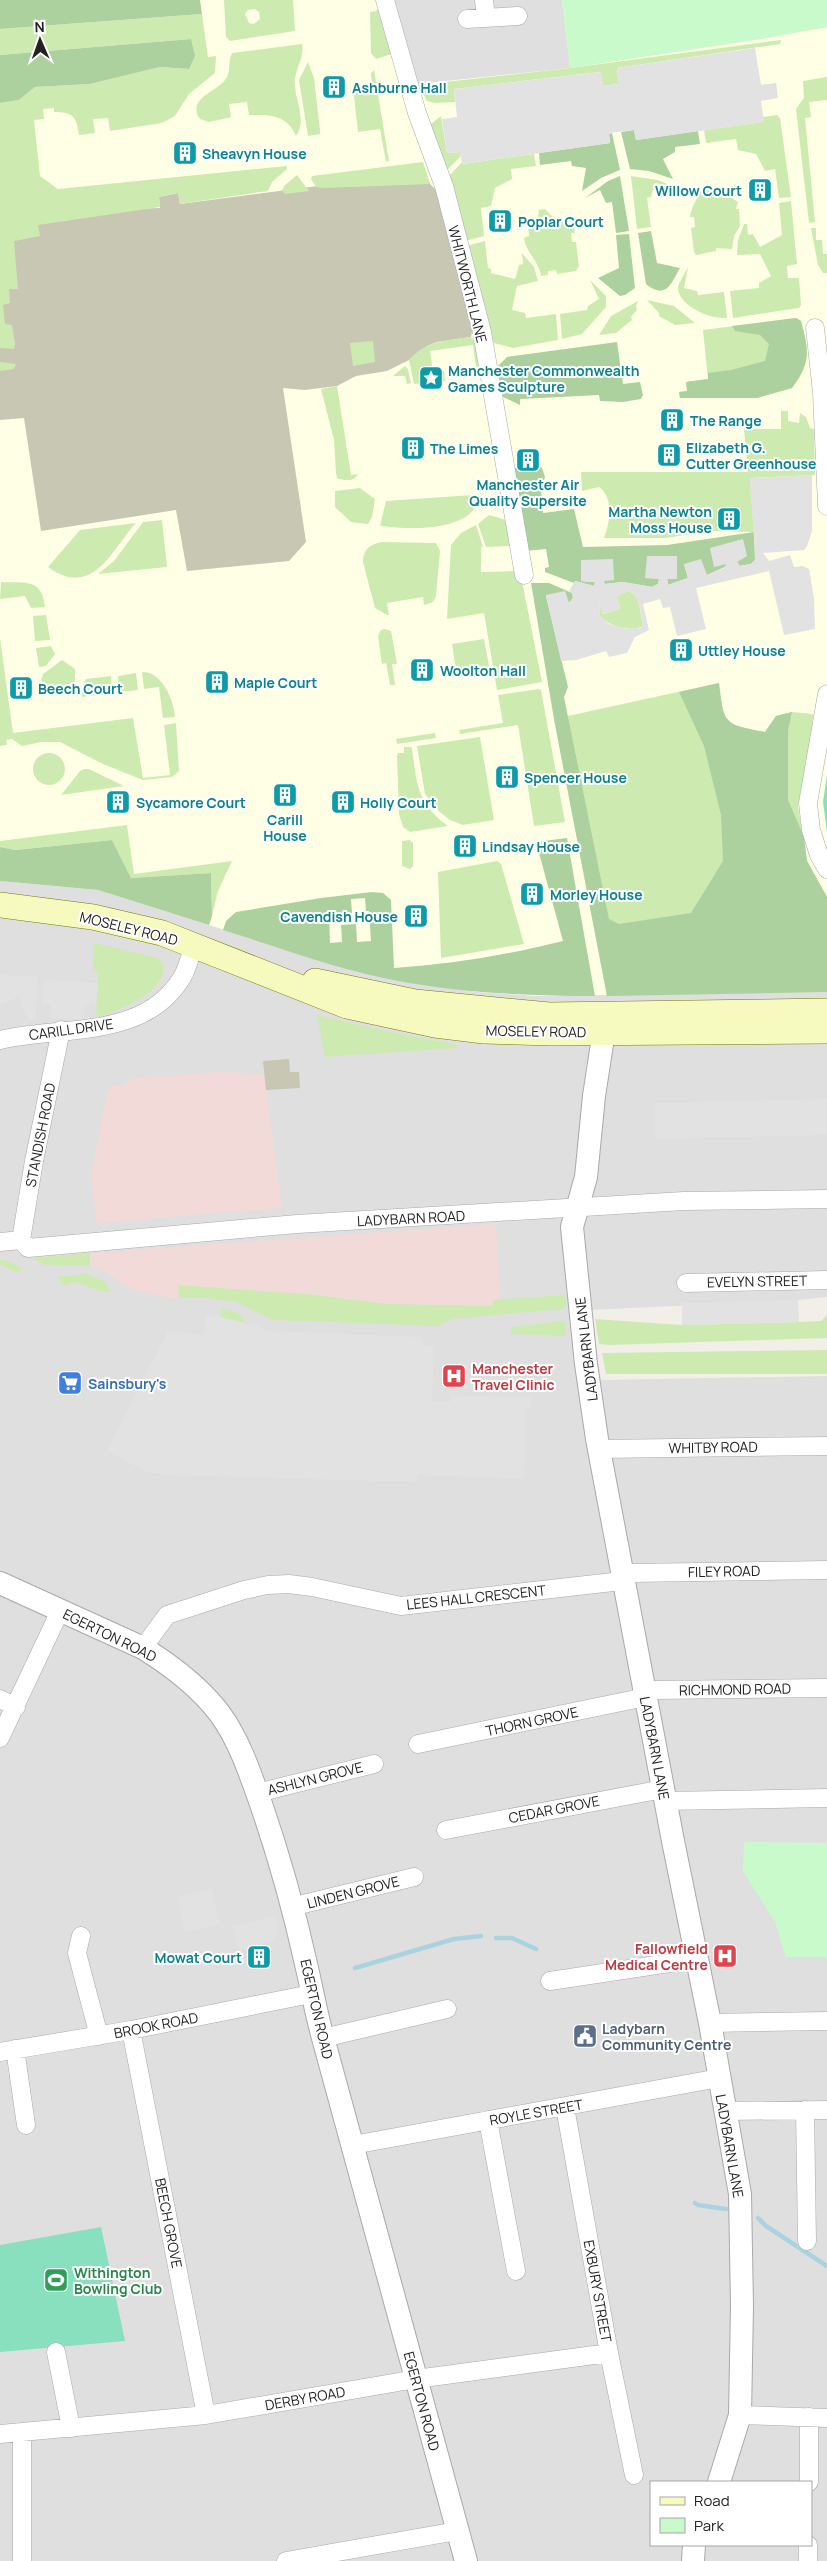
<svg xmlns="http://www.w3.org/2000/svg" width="827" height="2561" font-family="Manrope,sans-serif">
<rect width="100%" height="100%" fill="#f2efe9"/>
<path fill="#e0dfdf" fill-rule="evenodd" d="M0 0H562L570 68 827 681V1297L798 1300 590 1310 601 1380 827 1376V2561H0ZM651 2482H811V2545H651Z"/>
<path fill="#f2dad9" d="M222 1072 264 1074 282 1208 97 1223 91 1176 107 1093 113 1085 122 1086 134 1078Z
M496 1224 500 1300 494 1306 388 1304 305 1294 178 1285 179 1298H171L137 1291 122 1284 107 1272 90 1266V1253Z"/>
<path fill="#ffffe5" d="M0 0H376L400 83 418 84 570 68 827 27V992L537 996 477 992 399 981 355 971 98 890 0 881Z"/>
<path fill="#c7c7b4" d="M426 172 430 184 438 192 473 326 471 337 437 342 427 346 409 360 387 371 356 376 337 386 305 390 283 388 306 542 289 561 187 571 176 510 41 531 24 418 0 420V213L160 208 159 197 178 193 180 204Z
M289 1059 290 1072H299L300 1088 266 1090 263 1061Z"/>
<path fill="#cdebb0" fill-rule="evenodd" d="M224 0H293L295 31 230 41 226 37ZM255 9 259 12 260 19 254 24 249 23 245 14 248 10Z
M379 7 392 54 376 59 371 53 370 12 376 11Z
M202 14 208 57 216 56 215 73 189 94 175 116 162 123 110 131 108 118 93 119 95 133 79 135C77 117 73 112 54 112V108L43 109 44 119 34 120 40 176 58 189 287 166V169L272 182 268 191 180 204 178 193 159 197 160 207 38 225 40 236 14 241 18 289H9L10 303 3 305 5 324 12 325 15 344 14 349 0 348V103L19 100 35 87 90 84 160 67 189 69 191 39 0 55V29Z
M781 40 780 44 617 68 619 84 603 86 600 72 454 89 455 102 435 103 427 101 418 85 570 68Z
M302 44C305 60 293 70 295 86 296 102 307 122 296 136 287 115 271 115 249 115L247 102 229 104 231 117 228 118 209 122 200 119C186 99 216 92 225 80 232 71 227 62 232 53Z
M308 62 314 78 320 130V134L308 136 299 80Z
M374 70 389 161 386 162 380 129 358 132 353 87 372 85 371 73Z
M827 77V100L809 102 811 117 805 118 815 222 809 223 796 109 804 98 803 81Z
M777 115 780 118 791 197 779 198 775 169 765 171 756 154 738 150 736 139 706 143 704 130 763 122V117Z
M441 116 447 153 460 152 461 156 446 171 431 130V124Z
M534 154 536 166 511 169 512 179 495 188 491 206 481 208 484 236 465 241 449 176 462 162V164Z
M423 162 430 184 323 188 316 187 311 179 312 176Z
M297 175 309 191 285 194 282 191 284 186Z
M631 176 658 180 674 187 655 183 651 197 647 198 651 227 637 229Z
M719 186 722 192 738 202 736 209H739L740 226 734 236 732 249 716 248V251L696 255 694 252 691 228 695 227 694 217H690C691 205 701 194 701 189Z
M791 201 797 264 787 266 788 278H799L801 305 799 308 733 318 730 291 759 288V283L771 276 760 254 737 255 738 240 744 224H747L748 235 753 234 760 247 782 235 779 203Z
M545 209 552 216 574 227 575 233H571L572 242H576L579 266 576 271 557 274 556 270 548 271V275L541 276C539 261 526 253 524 238L529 236 528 224 538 218 539 210Z
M811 228H816V240H822L823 254H827V273H823L818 265Z
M485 241 488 268 491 269V273L515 279 519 265 523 264 522 253 534 267 538 281 517 286 512 310 525 313 526 318 556 314 558 340 513 348 494 343 466 246Z
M688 267 684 288 697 291 698 295 724 292 727 318C710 319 677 306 678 286Z
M590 280 606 296V307L582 334 562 339 560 314 587 310 588 306 599 299Z
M647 300 674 306 695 323 675 325 659 316V313Z
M638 301 636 306 637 310 631 317 632 320 616 333 599 335 611 316Z
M796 318 801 321C809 351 811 363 792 388L757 398H680L679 392 687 391 686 382 708 379 703 330Z
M471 337 474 340 479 367H476L473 345 430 351 433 372 444 371 445 381 414 384 409 360C425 341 448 340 471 337Z
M373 341 375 362 353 366 350 343Z
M0 362 16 364 14 369 0 371Z
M405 366 408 369 411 383 407 384 405 376H393Z
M337 386 351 475 358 474C354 482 344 481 337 478L336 473 334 440 321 389Z
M781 411H788V421L799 423 800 413 806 417 810 428 814 429 815 475 750 478 754 532 710 531 666 538H604C610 523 614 497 599 487L582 491 581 472H748L744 429H781Z
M360 488 375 499 372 517 368 524 351 522 335 507V491Z
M472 495 478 504C475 508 471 513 467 516 444 531 407 529 380 526L386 501Z
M489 515 506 520 511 546 486 547 478 524Z
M162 520 167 567 98 574 114 561 143 522Z
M136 523C112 549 93 600 48 567L80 530Z
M476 525 483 547H481V572L520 571 542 682 497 690 484 613 447 619 451 545 461 533Z
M382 542 436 543 440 551 436 596 433 602 424 605 423 597 387 603 389 615H387L375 608 363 562C363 549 370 544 382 542Z
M1 582C25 583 42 578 45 607L31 608 25 596 0 599Z
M625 592H631L638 599 643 626C631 633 608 626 600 616L599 603 603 614 620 609 617 596Z
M46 615 50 640 35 641 33 616Z
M385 629 391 631 397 664H392L395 685H390L386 663 382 664 378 636 381 630Z
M0 638 13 733 133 718 143 778 170 775 164 725 176 723 179 771 172 777 143 780 103 764 60 742H41L22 746 12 739 6 740 7 745 0 746Z
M484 639 490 671 457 676 452 644Z
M51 646 55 654 46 666 39 667 36 648Z
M62 660 75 669V681C64 689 49 692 41 680L43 674Z
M142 672C162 671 174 701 175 717L163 718 159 687 144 689Z
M136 673 138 690 119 692 118 676Z
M111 676 112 693 82 697 81 690 86 679Z
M719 683 723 715 737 728 765 732 776 716 792 712 813 714 812 735 798 806 807 861 827 897V992L607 996 554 719Z
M539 689 541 690 565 822 534 826 518 725 460 734 459 730 503 723 498 695Z
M435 733 436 738 397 744 396 739Z
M480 737 494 820 463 825 450 820 436 809 425 794 417 746Z
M404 747H411L412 749C417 785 417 803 448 826L410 832 403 827 399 814 397 756 398 753H404Z
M33 769a16 16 0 1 1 32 0a16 16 0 1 1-32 0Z
M84 769H89L124 786 61 795 80 771Z
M127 825 134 874 232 861 218 891 212 916 211 873 131 878 112 840 15 850 0 847V841Z
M410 840 413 843V866L410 869 402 866V841Z
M497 861 501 864 524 944 441 958 438 872Z
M94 943 158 958 164 965C166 993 119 1010 98 1017L96 1007 98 971 93 969Z
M317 1015 367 1027 457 1045V1048L325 1057Z
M90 1253V1266L44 1265 32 1258Z
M0 1260 8 1261 22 1269 19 1273 0 1265Z
M85 1274 104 1281 111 1291C94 1295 81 1276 64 1286L57 1277Z
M178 1285 305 1294 388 1304 493 1306V1300L565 1295 566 1303 564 1309 452 1319 438 1326 273 1320 236 1302 207 1298H179Z
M221 1308C233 1310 241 1312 246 1323L221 1319Z
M827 1315V1338L609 1345 599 1344 595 1319 682 1325 799 1322 821 1321Z
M565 1321 566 1336 511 1334V1327Z
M827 1350V1374H606L602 1353Z"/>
<path fill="#add19e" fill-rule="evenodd" d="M0 0H200L202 14 0 29Z
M191 39 195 56 189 69 160 67 90 84 35 87 19 100 0 103V55Z
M634 130 636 140 698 131 700 144 675 147V152L663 159 673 179 649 171 630 169 621 132Z
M612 133 620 170 601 178 582 191 586 168 572 166 571 161 540 165 539 153 610 143 609 134Z
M620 176 629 231 616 233 612 202 606 203 600 190 585 198 608 181Z
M651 231 657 263 680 268C671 284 666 300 646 284L638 233Z
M629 234 635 288 625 295 620 296 598 278 619 268 616 235Z
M796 318 801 321C809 351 811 363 792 388L757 398H680L679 392 687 391 686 382 708 379V373L731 370 765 361 769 344 760 335 735 331 732 326Z
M617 342 623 384 640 382 643 395 641 399 623 402 600 401 599 395 520 399V405L503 397 497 367 507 357Z
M536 466 542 468 545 477 541 490 543 513 574 509 583 547 667 545 754 532 755 560 751 564 739 566 737 561 747 556 715 567 726 563 727 566 707 575 684 564 688 578 668 585 667 578 676 579 645 578 659 579 658 584 652 587 623 582 605 584 581 560V581L595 582 594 586 575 581 574 583 545 572V568L549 567 546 549 525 551 514 468Z
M531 583H549L572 593 573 598 569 603 546 596 568 687 564 697 609 919 619 924 691 913 723 861 721 815 704 746 679 692 719 683C724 725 724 724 765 732L776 716 792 712 788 730V800L804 837 807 861 827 897V992L607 996 554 719Z
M567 838 595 996C529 996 463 993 398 981 339 970 281 948 223 930L226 921 236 912 321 898 372 892 383 893 391 900 394 968C451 964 507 955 563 941L536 842ZM365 898 366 911H369L371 941 357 942 356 924 341 925 342 942 330 943 329 914 352 913 351 899Z
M112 840 131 878 211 873 212 916 209 925 98 890 0 881V847L15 850Z"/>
<path fill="#c8facc" d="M562 0H827V27L762 39 570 68Z
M744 1842 827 1843V1957H786L775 1922 743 1871Z"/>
<path fill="#88e0be" d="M827 775V832L823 802Z
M101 2227 125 2341 0 2352V2245Z"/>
<path fill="#e2e2e2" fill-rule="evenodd" d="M755 48 761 85 776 83 778 98 761 101 764 122 636 140 634 130 609 133 610 143 462 164 460 152 447 153 442 119 457 117 454 89 601 72 603 86 619 84 617 68Z
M812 475V531L807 546 804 550 763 553 769 561 790 555 794 567 803 566 809 569 814 598 815 629 784 635 769 571 696 588 706 629 677 636 670 607 663 608 660 599 643 604 649 630 635 637 627 653 609 657 606 651 576 660 561 661 546 595 565 591 569 603 573 598 572 593 569 591 575 581 594 586 595 582 581 581V560L613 559 614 580 604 581 605 584 623 582 652 587 658 584 659 579 645 578 647 556H677V579H667L668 585 688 578 684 564 701 559 707 575 724 568 726 564 714 567 710 548 743 539 747 556 737 562 740 566 751 564 755 560V554L750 478ZM625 592H631L638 599 643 626 640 628 627 629 609 624 600 616 599 603 603 614 620 609 617 596Z
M0 975 37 977 36 1020 27 1019 19 997 0 1004Z
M44 980 98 983 96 1007 94 1003 84 1007 83 1019 50 1018V1005L42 1004Z
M827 1099V1135L655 1139 654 1103Z
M798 1300 799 1322 682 1325V1303Z
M205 1314 252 1324 269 1331 422 1337V1345H434L432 1401 450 1402 451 1395 532 1398 531 1409H526L524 1479 417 1475V1482L164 1475 147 1472 107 1451 168 1331 204 1335Z
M212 1889 220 1925 185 1932 177 1896Z
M275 1916 279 1933 273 1941 238 1950 232 1926Z"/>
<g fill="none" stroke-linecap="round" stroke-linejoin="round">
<path stroke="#aad3df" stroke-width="4.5" d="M496 1938H512L536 1949
M355 1968 454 1939 481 1936
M695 2203 698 2205 726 2209
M758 2218 766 2226 827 2266"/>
<defs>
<path id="minor" d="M385 0 417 113 444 186 482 332 524 575
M484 0 486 18
M467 19 518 16
M815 328 822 393 827 506
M827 694 808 803 811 830 819 855 827 869
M0 1040C62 1025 147 1041 184 974 188 965 191 954 194 945
M21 1240 28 1248 297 1224 684 1201 827 1199
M21 1240 34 1161 61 1030
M0 1242 21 1240
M686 1283 827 1280
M600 1449 827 1446
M143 1648 167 1615 244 1590 268 1585 289 1584 312 1587 401 1606 613 1582 632 1573 827 1570
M0 1699 16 1707
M0 1738 60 1611
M418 1744 636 1699 654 1690 827 1688
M257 1793 374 1764
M665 1801 827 1798
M446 1830 663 1789
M291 1907 414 1877
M81 1936 77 1953 99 2036
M550 1981 696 1959
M710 2023 827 2021
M131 2030 206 2415
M323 2038 447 2009
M15 2049 26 2125
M0 2052 131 2030 311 1994
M565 2107 609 2353 634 2475
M805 2110 807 2241
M724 2111 827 2110
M488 2120 516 2271
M353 2145 719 2078
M56 2352 71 2428
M740 2415 827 2418
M0 2434 206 2415 416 2379 609 2353
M809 2482V2417
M22 2561V2433
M286 2561 457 2531
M808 2561V2545"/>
<path id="tertiary" d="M604 1015V1031L594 1096 586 1177 572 1227 586 1364 597 1439 673 1841 710 2023 740 2194 742 2306 740 2415 719 2482
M0 1583 143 1648C172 1666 199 1686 220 1714 239 1740 250 1773 261 1804 279 1856 294 1910 306 1964 312 1989 316 2013 323 2038L466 2561
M693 2561 694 2545"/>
<path id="secondary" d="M0 905 93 917 162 933 347 1006 435 1025 484 1031 552 1033 827 1031
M315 981 415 1002 549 1015 827 1011"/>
</defs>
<use href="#minor" stroke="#a9a9a9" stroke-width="19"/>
<use href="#tertiary" stroke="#a9a9a9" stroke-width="24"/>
<use href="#secondary" stroke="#707d05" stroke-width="26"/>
<use href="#minor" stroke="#fff" stroke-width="18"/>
<use href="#tertiary" stroke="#fff" stroke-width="22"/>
<use href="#secondary" stroke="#f7fabf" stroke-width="25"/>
</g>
<defs>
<symbol id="building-square" viewBox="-11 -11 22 22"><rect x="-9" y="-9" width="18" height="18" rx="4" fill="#0f9aa8" stroke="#fff"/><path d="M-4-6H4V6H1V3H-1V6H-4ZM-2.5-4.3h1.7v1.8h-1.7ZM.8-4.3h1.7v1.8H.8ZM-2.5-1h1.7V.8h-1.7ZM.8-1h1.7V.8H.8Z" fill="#fff"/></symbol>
<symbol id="sight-square" viewBox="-11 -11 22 22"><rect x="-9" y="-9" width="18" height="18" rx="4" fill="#0f9aa8" stroke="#fff"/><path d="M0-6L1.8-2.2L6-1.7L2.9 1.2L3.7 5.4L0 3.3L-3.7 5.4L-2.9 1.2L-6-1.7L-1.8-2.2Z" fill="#fff"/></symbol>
<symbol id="hospital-square" viewBox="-11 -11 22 22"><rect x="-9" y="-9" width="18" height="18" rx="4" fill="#e0444e" stroke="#fff"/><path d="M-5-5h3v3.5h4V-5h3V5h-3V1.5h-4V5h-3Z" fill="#fff"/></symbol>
<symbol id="supermarket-square" viewBox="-11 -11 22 22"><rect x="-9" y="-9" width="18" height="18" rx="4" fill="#3f7fe0" stroke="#fff"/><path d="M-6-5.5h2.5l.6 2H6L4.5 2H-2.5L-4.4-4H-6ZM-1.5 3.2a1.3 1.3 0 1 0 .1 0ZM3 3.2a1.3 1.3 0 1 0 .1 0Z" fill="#fff"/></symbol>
<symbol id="civic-square" viewBox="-11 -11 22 22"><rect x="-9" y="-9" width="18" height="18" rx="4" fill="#5c6f8a" stroke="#fff"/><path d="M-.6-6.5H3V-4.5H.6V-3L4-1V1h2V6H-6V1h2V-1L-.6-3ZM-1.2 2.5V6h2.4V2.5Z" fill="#fff"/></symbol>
<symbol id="stadium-square" viewBox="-11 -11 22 22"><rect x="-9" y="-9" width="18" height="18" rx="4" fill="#2e9e5b" stroke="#fff"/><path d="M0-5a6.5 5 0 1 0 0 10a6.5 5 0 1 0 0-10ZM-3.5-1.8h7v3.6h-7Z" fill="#fff"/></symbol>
</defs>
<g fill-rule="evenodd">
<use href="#building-square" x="320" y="73" width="28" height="28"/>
<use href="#building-square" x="171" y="139" width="28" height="28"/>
<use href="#building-square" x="746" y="176" width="28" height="28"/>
<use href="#building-square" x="486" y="207" width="28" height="28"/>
<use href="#sight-square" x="417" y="364" width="28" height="28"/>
<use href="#building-square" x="658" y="406" width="28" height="28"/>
<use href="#building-square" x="399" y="434" width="28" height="28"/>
<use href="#building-square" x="655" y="441" width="28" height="28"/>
<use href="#building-square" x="514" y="446" width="28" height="28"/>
<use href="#building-square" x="715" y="505" width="28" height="28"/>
<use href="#building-square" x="667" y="636" width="28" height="28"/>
<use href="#building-square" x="408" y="656" width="28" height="28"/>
<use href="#building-square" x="203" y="668" width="28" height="28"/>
<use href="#building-square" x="7" y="674" width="28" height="28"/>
<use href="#building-square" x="493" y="763" width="28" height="28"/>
<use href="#building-square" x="271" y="781" width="28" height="28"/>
<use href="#building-square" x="104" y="788" width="28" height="28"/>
<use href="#building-square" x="329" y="788" width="28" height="28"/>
<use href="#building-square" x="451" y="832" width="28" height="28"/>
<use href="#building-square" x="518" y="880" width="28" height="28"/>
<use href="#building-square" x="402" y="902" width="28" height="28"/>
<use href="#hospital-square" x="440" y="1362" width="28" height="28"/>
<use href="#supermarket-square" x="56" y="1369" width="28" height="28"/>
<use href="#hospital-square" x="711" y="1942" width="28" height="28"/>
<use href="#building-square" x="245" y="1943" width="28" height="28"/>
<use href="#civic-square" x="571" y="2022" width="28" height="28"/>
<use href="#stadium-square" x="42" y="2266" width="28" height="28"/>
</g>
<g text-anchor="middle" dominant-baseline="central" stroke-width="4" stroke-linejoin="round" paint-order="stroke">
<g font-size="14" font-weight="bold" fill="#0d838f" stroke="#fff" text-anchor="start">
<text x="352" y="87">Ashburne Hall</text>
<text x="202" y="153">Sheavyn House</text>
<text x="742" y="190" text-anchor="end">Willow Court</text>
<text x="518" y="221">Poplar Court</text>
<text x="448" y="370">Manchester Commonwealth<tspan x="448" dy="16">Games Sculpture</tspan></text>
<text x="690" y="420">The Range</text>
<text x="686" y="447">Elizabeth G.<tspan x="686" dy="16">Cutter Greenhouse</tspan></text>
<text x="430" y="448">The Limes</text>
<text x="528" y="484" text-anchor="middle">Manchester Air<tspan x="528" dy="16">Quality Supersite</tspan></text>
<text x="712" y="511" text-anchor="end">Martha Newton<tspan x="712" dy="16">Moss House</tspan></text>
<text x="698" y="650">Uttley House</text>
<text x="440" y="670">Woolton Hall</text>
<text x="234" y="682">Maple Court</text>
<text x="38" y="688">Beech Court</text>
<text x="524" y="777">Spencer House</text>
<text x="136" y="802">Sycamore Court</text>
<text x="360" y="802">Holly Court</text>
<text x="285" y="819" text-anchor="middle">Carill<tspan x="285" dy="16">House</tspan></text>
<text x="482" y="846">Lindsay House</text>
<text x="550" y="894">Morley House</text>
<text x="398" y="916" text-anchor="end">Cavendish House</text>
<text x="242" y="1957" text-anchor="end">Mowat Court</text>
</g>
<g font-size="14" fill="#222" stroke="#fff">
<text transform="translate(468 284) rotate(76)">WHITWORTH LANE</text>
<text transform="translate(129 928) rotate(14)">MOSELEY ROAD</text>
<text transform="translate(71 1029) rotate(-8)">CARILL DRIVE</text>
<text transform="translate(536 1031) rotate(1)">MOSELEY ROAD</text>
<text transform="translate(40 1135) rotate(-79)">STANDISH ROAD</text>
<text transform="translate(411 1218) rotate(-3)">LADYBARN ROAD</text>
<text transform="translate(757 1281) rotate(-1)">EVELYN STREET</text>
<text transform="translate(586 1349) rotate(-97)">LADYBARN LANE</text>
<text transform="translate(713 1447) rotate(-1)">WHITBY ROAD</text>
<text transform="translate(724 1571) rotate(-1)">FILEY ROAD</text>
<text transform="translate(476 1597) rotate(-6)">LEES HALL CRESCENT</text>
<text transform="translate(110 1635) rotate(26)">EGERTON ROAD</text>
<text transform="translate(735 1689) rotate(-1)">RICHMOND ROAD</text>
<text transform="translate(532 1721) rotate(-12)">THORN GROVE</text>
<text transform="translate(655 1748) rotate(79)">LADYBARN LANE</text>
<text transform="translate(315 1778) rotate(-14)">ASHLYN GROVE</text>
<text transform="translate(554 1809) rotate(-11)">CEDAR GROVE</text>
<text transform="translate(353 1892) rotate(-14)">LINDEN GROVE</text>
<text transform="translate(317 2009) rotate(77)">EGERTON ROAD</text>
<text transform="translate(156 2025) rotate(-11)">BROOK ROAD</text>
<text transform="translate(536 2112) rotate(-10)">ROYLE STREET</text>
<text transform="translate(730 2146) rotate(80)">LADYBARN LANE</text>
<text transform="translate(169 2223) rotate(79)">BEECH GROVE</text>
<text transform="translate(598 2291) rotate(80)">EXBURY STREET</text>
<text transform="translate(305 2398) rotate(-10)">DERBY ROAD</text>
<text transform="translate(422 2401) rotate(75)">EGERTON ROAD</text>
</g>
<g font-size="14" font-weight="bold" fill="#be3a42" stroke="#fff" text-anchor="start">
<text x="472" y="1368">Manchester<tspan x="472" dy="16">Travel Clinic</tspan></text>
<text x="708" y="1948" text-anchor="end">Fallowfield<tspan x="708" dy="16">Medical Centre</tspan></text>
</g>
<g font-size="14" font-weight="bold" fill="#366cbe" stroke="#fff" text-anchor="start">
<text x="88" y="1383">Sainsbury's</text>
</g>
<g font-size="14" font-weight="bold" fill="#4e5e75" stroke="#fff" text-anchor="start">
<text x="602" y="2028">Ladybarn<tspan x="602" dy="16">Community Centre</tspan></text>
</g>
<g font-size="14" font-weight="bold" fill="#27864d" stroke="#fff" text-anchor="start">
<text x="74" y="2272">Withington<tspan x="74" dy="16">Bowling Club</tspan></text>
</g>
</g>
<rect x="650" y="2481" width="162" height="65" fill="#ffffff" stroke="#a7a7a7"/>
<rect x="660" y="2497" width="25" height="8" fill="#f7fabf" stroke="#a7a7a7"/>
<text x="694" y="2506" font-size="15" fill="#222222">Road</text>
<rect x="660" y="2518" width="25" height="15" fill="#c8facc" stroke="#a7a7a7"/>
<text x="694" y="2531" font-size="15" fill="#222222">Park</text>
<g transform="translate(40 40) rotate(358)" stroke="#ffffff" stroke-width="4" paint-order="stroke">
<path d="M0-4L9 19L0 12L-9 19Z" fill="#222222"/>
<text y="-8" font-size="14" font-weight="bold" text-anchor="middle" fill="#222222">N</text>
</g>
</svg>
